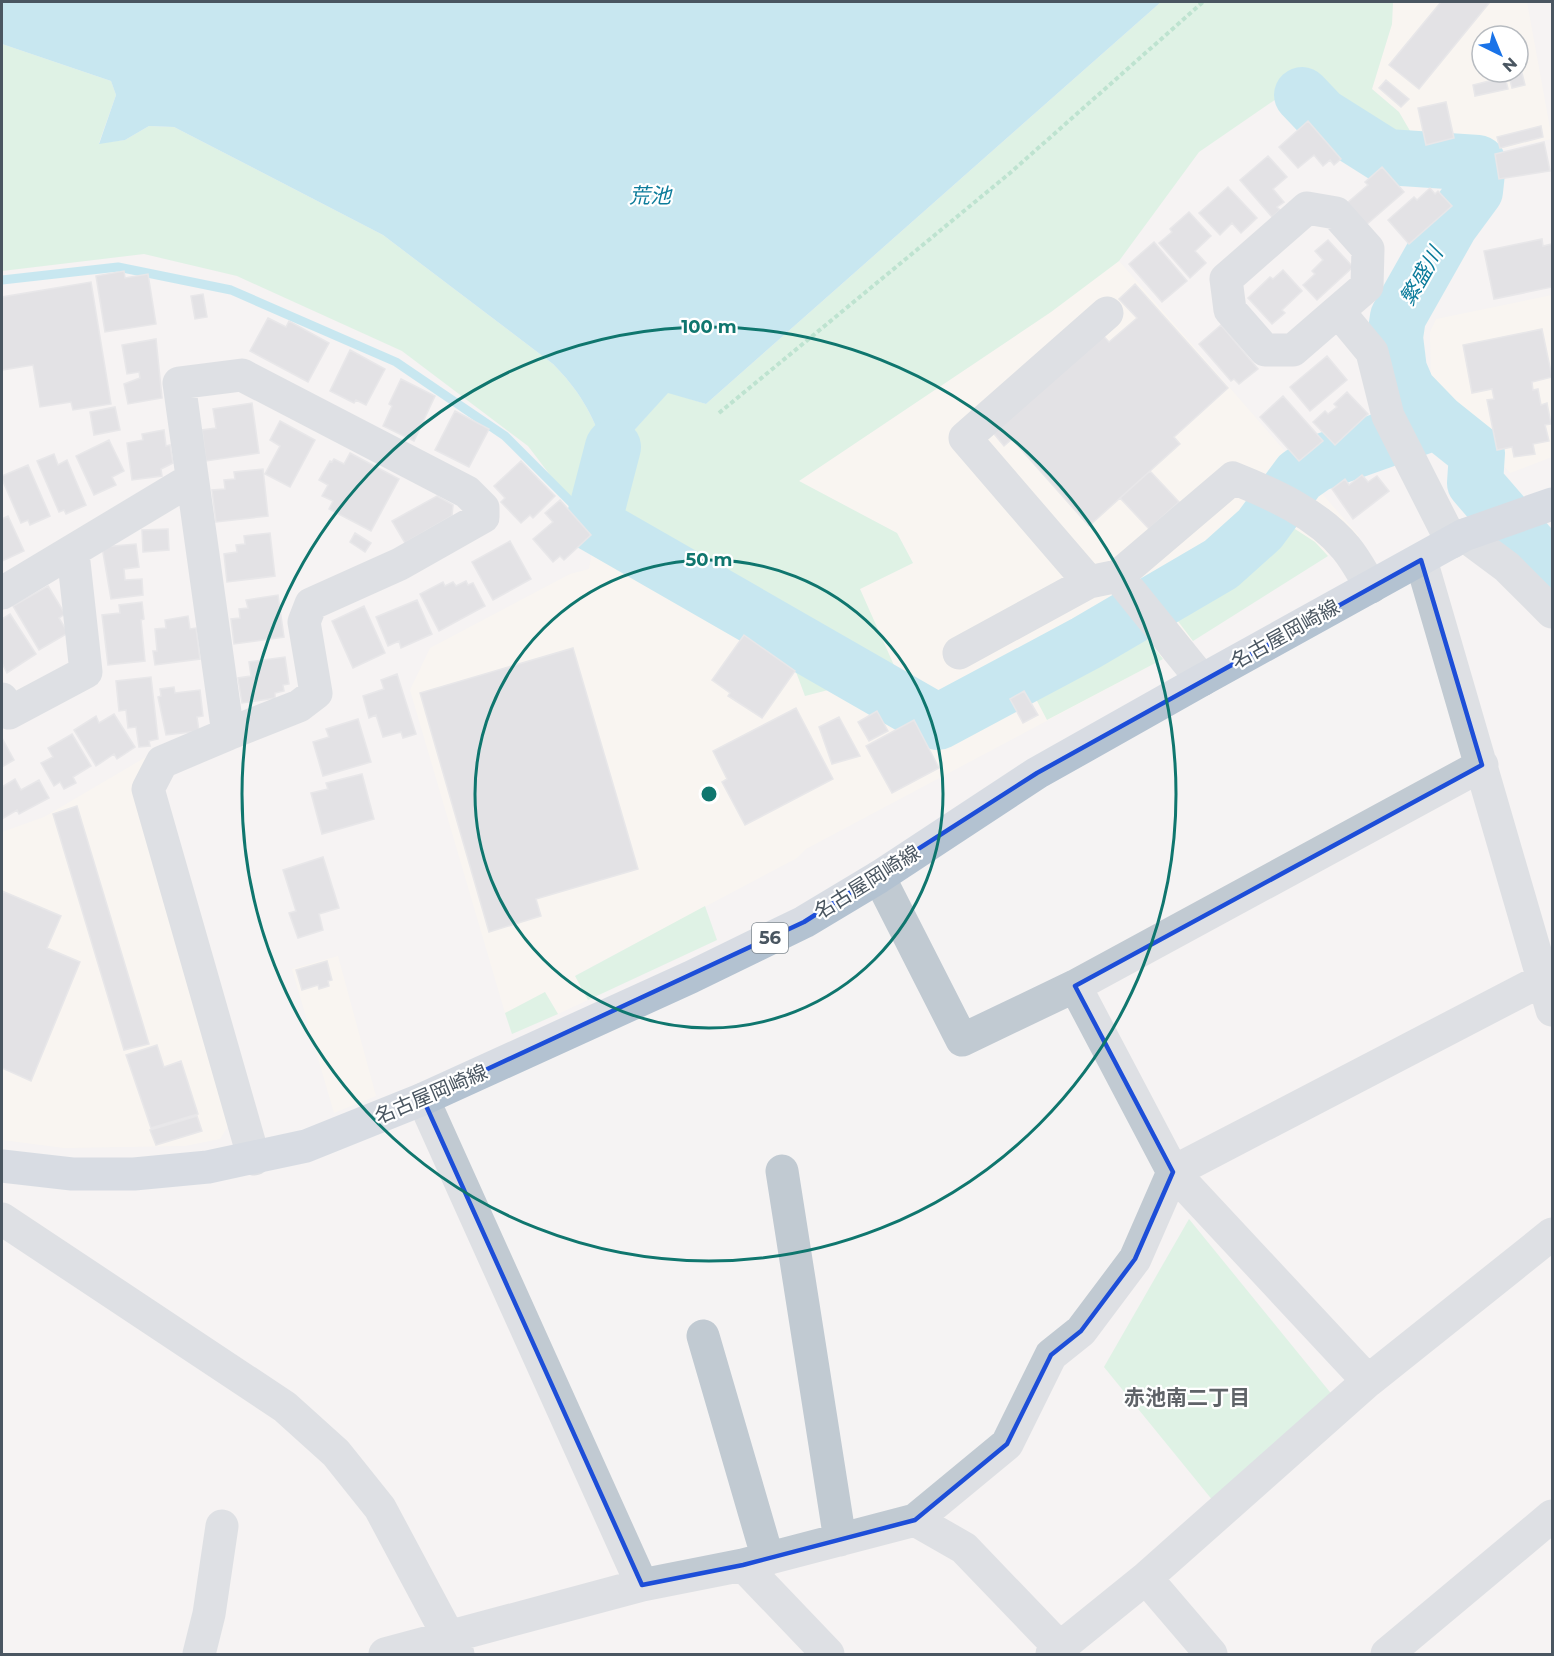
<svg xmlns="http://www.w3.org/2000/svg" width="1554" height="1656" font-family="Montserrat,'Noto Sans JP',sans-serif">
<rect width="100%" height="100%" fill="#f5f3f3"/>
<path fill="#fdf9ef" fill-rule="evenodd" d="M1393 2H1527L1552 139 1488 152 1424 155 1399 112 1372 89 1392 24ZM1482 36H1518V72H1482Z
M1119 261 1359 536 1163 659 806 849 797 858 576 975 588 1000 558 1014 545 992 505 1013 410 690 430 648 570 574 589 569 595 534 786 645 805 696 855 683 916 715 860 589 913 563 897 533 799 481 1051 312Z
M1552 295V457L1510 473 1431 387 1430 332 1436 319Z
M151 754 230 1123 220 1139 185 1146 64 1148 2 1140V832L44 817Z
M338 956 376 1096 334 1113 292 969Z"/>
<path fill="#c3f1d5" d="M1161 2H1393L1392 24 1372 89 1399 112 1424 155 1389 153 1326 112 1279 97 1199 152 1119 261 1051 312 799 481 897 533 913 563 860 589 917 717 855 683 805 696 786 645 595 534 528 446 402 351 237 276 144 254 2 271V44L111 81 116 95 99 143 125 140 149 126 174 127 383 235 553 364C578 389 593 414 604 448L619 447 668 392 706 404Z
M1258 505 1315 542 1328 556 1193 641 1152 587 1195 562Z
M1121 608 1163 659 1047 720 1016 661Z
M705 906 717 940 588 1000 575 976Z
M545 992 558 1014 512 1034 505 1013Z
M1189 1219 1338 1402 1218 1507 1104 1367Z"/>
<path fill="#90daee" d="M2 2H1161L706 404 668 393 619 447 604 448C593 414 578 389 553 364L383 235 174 127 149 126 125 140 99 144 116 95 111 81 2 44Z"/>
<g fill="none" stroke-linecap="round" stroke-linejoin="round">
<path stroke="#90daee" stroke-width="9" d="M2 280 118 267 231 290 396 362 505 436 593 524"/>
<path stroke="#90daee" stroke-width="56" d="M1302 95 1322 116 1387 157 1478 163 1475 191 1450 225 1398 317 1395 337 1399 370 1408 391 1437 421 1477 453 1475 483 1552 572
M613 447 593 524 938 722 1086 643 1221 564 1260 529 1299 476 1316 464 1437 421"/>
</g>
<path fill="#cdcfd5" stroke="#d7d9de" stroke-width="1.5" d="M1441 2H1490L1419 89 1389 65Z
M1518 57 1525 85 1512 88 1508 72H1518Z
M1505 77 1508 89 1475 96 1473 85Z
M1386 80 1409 99 1401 107 1379 88Z
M1446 102 1454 138 1426 145 1418 108Z
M1308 121 1341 159 1334 165 1330 160 1323 166 1314 155 1298 168 1279 147Z
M1541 126 1543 137 1500 148 1497 137Z
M1544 142 1550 171 1499 179 1495 154Z
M1268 156 1287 177 1273 189 1284 202 1277 207 1280 210 1272 217 1240 180Z
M1382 167 1404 192 1366 225 1347 203 1368 185 1365 182Z
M1228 187 1257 218 1241 233 1232 223 1220 235 1199 213Z
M1430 188 1435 194 1438 191 1452 206 1409 244 1388 220 1414 197 1417 200Z
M1189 212 1211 236 1195 251 1206 263 1190 278 1159 243 1172 232 1170 229Z
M1542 239 1543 246 1552 244V287L1494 299 1484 251Z
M1328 240 1353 267 1317 300 1303 285 1315 274 1312 271 1323 260 1315 251Z
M1154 242 1187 281 1162 302 1129 264Z
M1283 270 1302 291 1282 310 1285 313 1272 324 1248 298 1270 277 1273 279Z
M124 271 125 278 148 274 156 324 105 332 96 276Z
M91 282 111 404 73 410 71 402 40 407 33 365 2 370V297Z
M1135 284 1228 388 1174 437 1180 444 1089 526 1012 439 1004 446 990 429 1099 331 1109 342 1137 318 1119 299Z
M203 294 207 317 195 319 191 296Z
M268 318 286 327 289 321 329 343 308 382 250 351Z
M1221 325 1258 369 1239 384 1234 379 1231 381 1199 344Z
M1542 329 1552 377 1532 382 1533 390 1538 389 1541 405 1547 403 1551 424 1545 425 1549 441 1533 444 1535 454 1514 457 1512 447 1497 450 1487 400 1494 399 1492 389 1472 393 1463 345Z
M156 339 162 398 128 404 124 384 140 378 139 372 127 374 122 345Z
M350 350 385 369 366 405 356 400 354 403 330 391Z
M1327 356 1347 380 1310 411 1290 387Z
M401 379 435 396 414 441 383 426 392 406 389 404Z
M1347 392 1368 414 1335 445 1313 422 1325 411 1328 414 1337 407 1334 404Z
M1283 396 1323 441 1299 461 1260 417Z
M252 403 259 453 206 461 202 430 216 428 213 409Z
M115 407 120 430 94 435 90 412Z
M455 411 489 429 469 467 435 450Z
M280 421 315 440 290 487 265 474 280 446 270 440Z
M164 430 166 446 170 445 173 463 161 469 162 476 132 480 127 443 143 440 142 434Z
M109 440 124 471 112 477 116 485 94 495 76 456Z
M350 453 399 479 371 531 329 509 333 501 322 496 328 485 319 480 330 461 332 462 334 459 344 464Z
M54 454 58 465 67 460 86 505 66 514 64 510 59 512 37 461Z
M521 461 555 496 533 518 530 515 521 523 501 502 505 498 494 486Z
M28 465 50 516 30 525 28 520 21 523 2 479V476Z
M263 469 268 516 216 522 212 490 225 489 224 480 235 479 234 472Z
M1150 471 1179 502 1149 529 1120 498Z
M1362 475 1368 482 1377 476 1389 491 1353 519 1332 489 1345 479 1349 485Z
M437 496 453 505 452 516 405 543 392 521Z
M560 500 591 535 564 560 560 556 553 562 533 539 553 522 545 513Z
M8 516 24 551 2 561V519Z
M168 529 169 550 143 552 142 530Z
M270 533 275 576 227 582 224 554 237 552 236 545 245 544 244 536Z
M355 533 371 543 365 552 350 542Z
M510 541 531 579 493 600 472 562Z
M136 544 139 567 124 569 125 580 142 579 143 595 111 599 102 547Z
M466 581 468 585 473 583 485 606 439 631 420 594 443 582 445 586 453 582 456 586Z
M48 586 65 614 59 618 68 633 39 650 13 606Z
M278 595 284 637 234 644 231 619 240 618 239 609 248 608 246 600Z
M417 600 432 634 401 648 399 641 388 646 376 617Z
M142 602 144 619 141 620 145 661 108 665 102 615 120 613 119 605Z
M364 606 385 653 353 668 332 621Z
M10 614 36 654 7 673 2 663V619Z
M188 616 190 629 196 628 200 659 155 665 153 651H157L155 629 166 628 165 620Z
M744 635 795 671 762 718 728 696 730 693 712 680Z
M573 648 638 869 536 899 541 916 489 932 420 693Z
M285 657 289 684 283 685 284 691 275 693V698L242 703 238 678 251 676 249 662Z
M397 674 416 734 403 738 401 732 383 737 376 715 369 718 363 696 384 689 381 680Z
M151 677 158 739 149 741 150 746 139 747 136 727 128 728 126 710 119 711 116 681Z
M174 687 175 693 200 690 203 716 197 717 199 731 166 735 158 697 161 696 160 689Z
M1024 691 1038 715 1023 723 1010 699Z
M796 708 833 779 745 825 722 782 727 779 713 751Z
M877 711 888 731 869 741 858 722Z
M114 714 135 747 117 759 114 754 96 766 74 730 96 716 99 723Z
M839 717 860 756 832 764 819 727Z
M358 719 371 762 323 776 313 742 329 737 326 729Z
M914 720 939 768 892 793 866 746Z
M72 734 91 766 73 777 76 783 64 789 60 782 54 786 41 763 53 757 48 748Z
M2 738 14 760 2 767Z
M362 774 374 819 322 834 311 793 328 789 326 783Z
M15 779 21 790 39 780 49 798 19 814 17 810 2 819V787Z
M77 806 149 1044 124 1050 53 814Z
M323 857 339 908 319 914 323 930 298 938 289 913 296 911 283 870Z
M2 891 61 916 47 948 80 962 31 1081 2 1068Z
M327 961 332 980 328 981 329 986 319 989 318 985 302 990 296 970Z
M157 1045 164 1067 181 1061 198 1114 151 1128 126 1055Z
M197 1116 202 1131 156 1145 150 1130Z"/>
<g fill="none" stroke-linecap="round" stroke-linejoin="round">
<path stroke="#7ad0a6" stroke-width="4" stroke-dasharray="4.5 3" stroke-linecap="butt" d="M719 413 1010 173 1203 2"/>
<path stroke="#c1cad2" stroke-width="33" d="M1338 311 1367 286 1368 249 1336 213 1307 208 1226 279 1230 310 1265 350H1293L1338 311 1372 352 1388 416 1452 542
M1464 535 1507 567 1552 612
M1421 560 1552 1010
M1118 576 1202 680
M1089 582 965 438 1107 313
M2 593 192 479
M959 653 1089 582 1118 576 1233 478C1273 494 1318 514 1346 548 1356 560 1363 574 1371 587
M2 699 9 713 86 672 73 553
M228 734 299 706 316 693 304 622 311 604 400 564 483 517V508L467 492 242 375 179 383 228 734 162 762 148 789 254 1159
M879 877 962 1040 1075 986 1482 765
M1075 986 1173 1172 1368 1381
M423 1099 642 1585
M782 1171 840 1540
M2 1219 285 1407 336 1453 380 1508 458 1654
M703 1336 768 1559
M915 1520 1007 1444 1051 1355 1081 1331 1135 1259 1173 1172 1542 980
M743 1565 828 1654
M1146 1578 1211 1654
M199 1654 209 1614 222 1526
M385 1654 642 1585 743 1565 915 1520 964 1548 1060 1648
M1052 1654 1146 1578 1368 1381 1552 1234
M1387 1654 1552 1516"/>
<path stroke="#b3c2d1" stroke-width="33" d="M2 1166 72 1174H134L208 1167 306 1146 423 1099 691 977 804 922 879 877 1037 773 1202 680 1464 535 1552 504"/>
</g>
<path d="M0 0H1554V1656H0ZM1421 560 1482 765 1075 986 1173 1172 1135 1259 1081 1331 1051 1355 1007 1444 915 1520 743 1565 642 1585 423 1099 804 922 1037 773Z" fill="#f5f3f3" fill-opacity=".55" fill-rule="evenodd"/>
<path fill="none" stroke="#1d4ed8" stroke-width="4.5" stroke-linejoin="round" d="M1421 560 1482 765 1075 986 1173 1172 1135 1259 1081 1331 1051 1355 1007 1444 915 1520 743 1565 642 1585 423 1099 804 922 1037 773Z"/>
<g fill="none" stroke="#0f766e" stroke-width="3">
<circle cx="709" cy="794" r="234"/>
<circle cx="709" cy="794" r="467"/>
</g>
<g text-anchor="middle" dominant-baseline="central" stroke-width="4.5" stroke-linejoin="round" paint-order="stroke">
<rect fill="#fff" stroke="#808990" stroke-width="1.5" x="752" y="923" width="36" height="30" rx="4.5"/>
<g font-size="18" font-weight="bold" fill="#4a5661">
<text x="770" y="938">56</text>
</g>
<g font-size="20" fill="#4a5661" stroke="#fff">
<text transform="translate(1285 634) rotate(-29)">名古屋岡崎線</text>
<text transform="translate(867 882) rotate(-32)">名古屋岡崎線</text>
<text transform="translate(431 1094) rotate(-23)">名古屋岡崎線</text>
</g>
<g font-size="21" font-style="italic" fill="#0c7c9b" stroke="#fff">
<text x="650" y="195">荒池</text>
<text transform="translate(1421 276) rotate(-60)">繁盛川</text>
</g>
<g font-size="21" font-weight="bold" fill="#5f6368" stroke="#fff">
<text x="1187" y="1397">赤池南二丁目</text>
</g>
</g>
<circle cx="709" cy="794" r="9" fill="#0f766e" stroke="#fff" stroke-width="3"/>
<g font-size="18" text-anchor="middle" font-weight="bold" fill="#0f766e" stroke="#fff" stroke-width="4.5" stroke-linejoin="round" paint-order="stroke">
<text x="709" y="333">100 m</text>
<text x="709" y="566">50 m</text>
</g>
<rect width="1554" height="1656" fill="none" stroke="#4a5661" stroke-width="6"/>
<g transform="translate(1500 54) rotate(137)"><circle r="28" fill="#ffffff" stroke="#b7bbc0" stroke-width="1.5"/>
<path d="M0-4.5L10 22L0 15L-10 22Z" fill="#1a73e8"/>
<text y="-9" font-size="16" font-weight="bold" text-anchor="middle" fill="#4a5661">N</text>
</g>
</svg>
